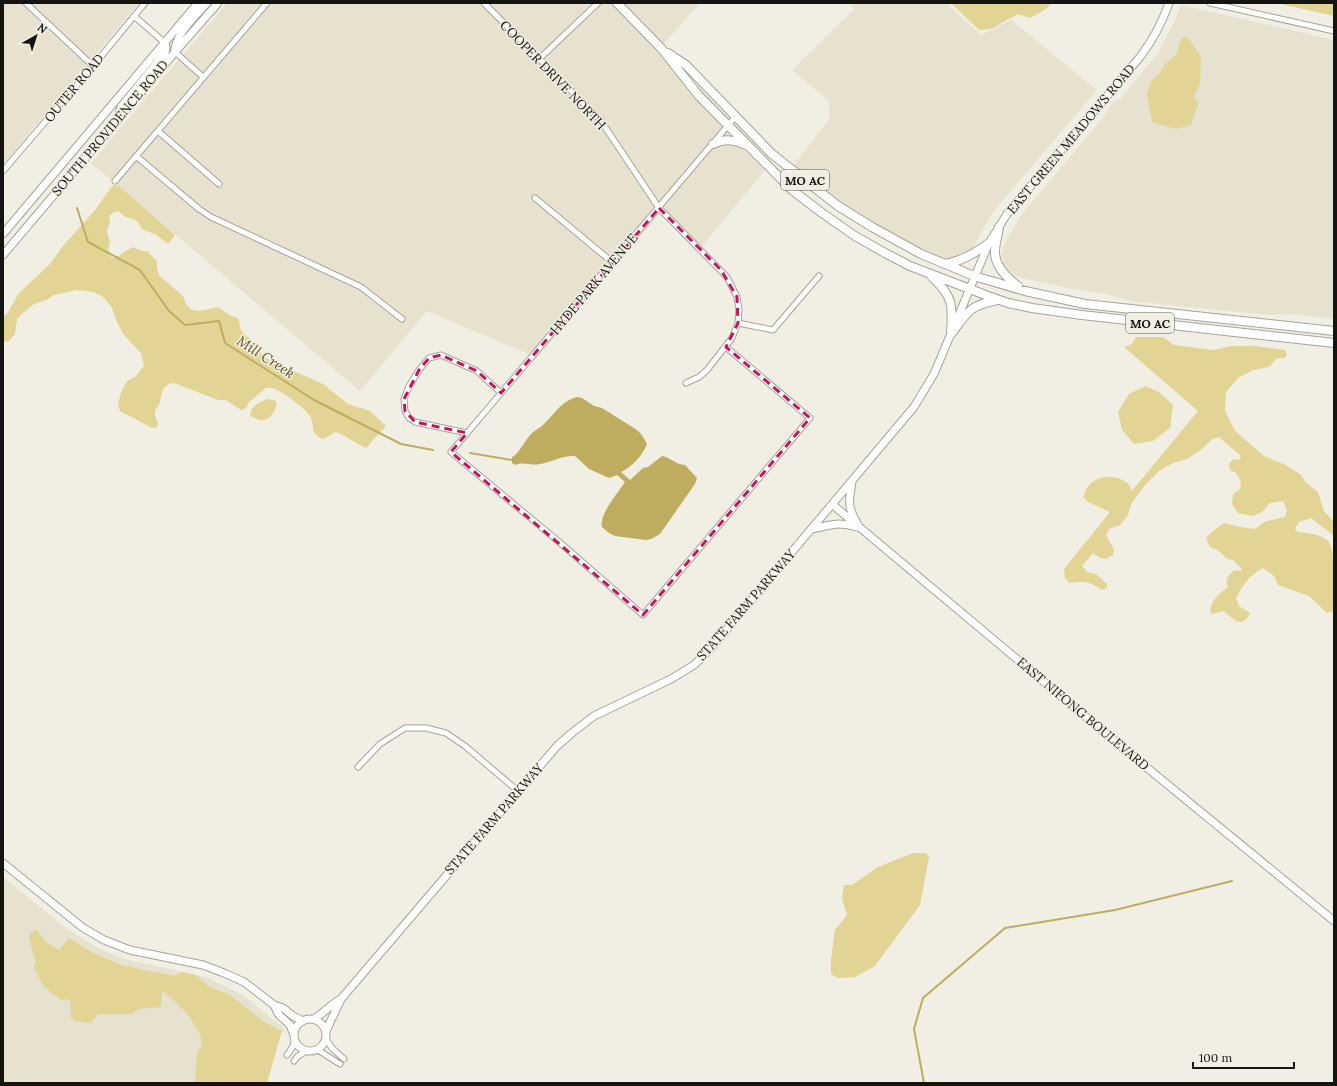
<svg xmlns="http://www.w3.org/2000/svg" width="1337" height="1086" font-family="Lora,serif">
<rect width="100%" height="100%" fill="#f1efe3"/>
<path fill="#e6e2cf" d="M3 3H139L3 165Z
M227 3H700L661 47 772 162 698 251 660 213 535 360 526 353 427 311 360 391 91 163Z
M850 3H946L981 35 1011 20 1097 90 993 212 958 274 907 252 844 216 787 174 830 118 828 100 792 70 854 9Z
M1181 5 1334 40V319L1295 314 1268 315 1130 301 1102 293 1072 289 1018 277 1010 272 1004 264 1002 255 1003 246 1022 214 1103 118 1113 102 1120 99 1158 53 1174 22Z
M3 877 66 928 98 948 125 959 209 978 243 995 285 1029 242 1083H3Z"/>
<path fill="#e2d494" d="M951 3H1052L1046 9 1030 18 1018 14 991 29 979 30Z
M1276 3H1334V16Z
M1185 36 1190 40 1201 57 1200 84 1194 96 1198 104 1191 125 1176 129 1152 122 1147 94 1151 81 1159 74 1165 64 1176 55 1181 39Z
M113 185 119 186 175 235 168 244 155 234 146 231 141 228 138 222 133 219 126 217 118 211 113 213 109 216 110 222 107 231 110 242C108 248 108 253 112 258 119 258 126 250 133 247L142 251H147L157 261V269L159 275 183 296 186 304 192 310 200 311 218 307 231 316 236 317 239 320 240 328 243 333 257 345 259 351 263 356 273 362 323 384 348 404 370 411 386 426 366 448C355 443 347 436 336 432 330 434 328 438 322 439 308 430 316 427 310 416 305 408 281 390 272 388 272 388 266 388 266 388L249 402 246 408 241 410 226 400H218L174 383C162 384 162 393 160 402 159 406 156 408 155 411 154 416 157 420 158 424L157 427 152 428 120 411 118 405 121 392 127 381 135 377 144 366 141 353 124 335 118 324 111 306 102 296 94 292 77 290 54 295 46 300 34 304 23 313 17 319 15 334 9 341 3 342V318L8 312 19 293 50 264 63 246 95 210Z
M1136 337H1163L1174 345 1214 350 1231 346H1255L1285 350 1287 355 1285 358H1277L1269 367 1253 370 1238 378 1226 392 1225 411 1235 431 1264 456 1286 465 1301 475 1306 483 1318 492 1324 511 1334 522V536L1311 518 1299 522 1295 529 1298 532C1308 533 1321 534 1328 541 1337 550 1334 597 1334 611L1327 613 1309 596 1278 585 1274 576 1263 568C1249 575 1243 585 1236 598L1239 606 1250 613C1242 630 1233 619 1224 611L1211 614C1207 603 1220 593 1228 587 1224 580 1229 573 1236 570L1240 571 1242 569 1233 560 1227 559 1218 550 1210 547 1206 538 1213 531 1224 523 1240 527 1255 529 1264 522 1285 517 1287 510 1283 501 1270 503 1262 512 1252 516 1238 513 1232 504 1233 494 1240 489 1241 482 1236 473 1230 470 1229 464 1233 459 1239 460 1241 456 1219 437 1212 439 1203 448 1187 459 1173 463 1159 471 1145 485 1131 504 1128 515 1120 525 1109 529 1106 535 1114 549 1113 555 1106 559 1100 558 1093 553 1082 566 1087 572 1096 574 1107 584V588L1102 590C1090 581 1084 581 1069 583L1065 578 1064 569 1110 512 1088 502 1083 497C1085 494 1085 490 1087 488 1095 475 1115 473 1127 483 1129 484 1130 488 1132 491L1198 411 1124 347 1132 344Z
M1145 386 1159 392 1173 405 1170 428 1153 441 1134 444 1122 430 1118 412 1129 394Z
M267 399 274 400 277 403C274 418 263 426 250 415 251 405 259 403 267 399Z
M913 853H926L929 857 920 905 875 966 855 977 837 978 831 974V959L835 930 847 915 842 899 844 885H852L878 867Z
M36 929 47 943 59 950 69 938 93 953 121 965 174 976 183 972 196 975 208 986 230 995 264 1022 282 1031 267 1083H198L195 1082 197 1052 202 1045 200 1034 187 1013 162 990 161 1007 139 1009 131 1014H98L91 1023 75 1021 71 1018 70 1000 65 999 62 1001 44 987 34 968 36 962 32 950 29 935Z"/>
<path fill="#bead5f" d="M577 397 582 398 594 406 602 408 637 430 642 435 647 444C643 455 632 467 621 472L630 480 643 468 648 467 662 456 666 457 679 464 685 465 697 478 695 484 660 534 651 539 646 540 615 536 609 533 602 527C599 514 618 493 625 482L617 475 609 478 589 469 575 456C563 455 552 462 540 464 531 466 523 461 515 465L512 463V457C518 455 526 439 532 433 535 430 540 428 543 425 554 415 561 401 577 397Z"/>
<g fill="none" stroke-linecap="round" stroke-linejoin="round">
<path stroke="#bead5f" stroke-width="2" d="M77 208 88 242 140 270 169 311 185 325 219 321 225 343 314 400 401 444 433 450
M470 453 512 460
M924 1083 914 1029 923 998 1005 928 1115 910 1232 881"/>
<defs>
<path id="minor" d="M26 3 93 66
M484 3 601 121 659 208 727 277 737 297 739 310 738 323 732 338 707 370 699 377 686 383
M1210 3 1334 31
M134 16 165 43
M175 52 203 77
M539 59 598 3
M158 131 219 184
M136 156 199 209 211 217 361 287 402 319
M3 171 93 66 145 3
M115 181 267 3
M535 198 612 262
M738 323 773 330 819 276
M726 347 810 418 643 615 558 541 451 452 736 116
M467 433 415 422 409 418 405 411 404 399 409 386 419 370 429 358 441 355 477 371 501 393
M358 767 380 744 405 728H426L446 733 465 746 518 791
M326 1039 332 1048 344 1059
M318 1050 340 1064
M287 1055 292 1048 295 1040
M294 1061 298 1056 307 1051"/>
<path id="tertiary" d="M852 482C849 500 847 507 857 523
M833 505 1129 753 1334 921
M813 529C832 524 838 522 857 527
M3 863 82 927 104 940 130 950 203 965 224 973 244 982 274 1005 283 1008 293 1016 303 1021
M274 1005 279 1015 290 1025 294 1035
M294 1035a16 16 0 1 1 32 0a16 16 0 1 1-32 0Z
M314 1019C324 1013 331 1004 341 999
M326 1031 341 999 557 746 573 732 594 716 671 679 694 665 711 648 914 407 934 374 989 243 1007 214 1140 57C1153 40 1162 23 1169 3"/>
<path id="secondary" d="M175 52C173 37 197 14 207 3
M118 118 121 107 165 53 166 48 165 43
M3 234 198 3
M3 255 175 52 218 3"/>
<path id="primary" d="M617 3 661 48 699 96 792 190 822 213 855 236 885 253 910 266 988 296 1008 303 1032 308 1082 315 1334 343
M668 53 686 65 772 154 838 206 872 227 921 254 974 276 1025 291 1085 304 1334 331
M713 144C725 138 734 140 746 145
M999 227C998 235 995 244 995 252 995 267 1007 278 1018 286
M945 264C962 261 975 253 989 243
M932 277C953 296 953 306 951 333
M952 333C968 311 969 306 997 300"/>
</defs>
<use href="#minor" stroke="#a6a398" stroke-width="7"/>
<use href="#tertiary" stroke="#a6a398" stroke-width="9"/>
<use href="#secondary" stroke="#a6a398" stroke-width="9"/>
<use href="#primary" stroke="#a6a398" stroke-width="10"/>
<use href="#minor" stroke="#fff" stroke-width="5"/>
<use href="#tertiary" stroke="#fff" stroke-width="7"/>
<use href="#secondary" stroke="#fff" stroke-width="7"/>
<use href="#primary" stroke="#fff" stroke-width="8"/>
</g>
<path fill="none" stroke="#c2185b" stroke-width="3" stroke-dasharray="8 5" stroke-linejoin="round" d="M659 208 721 270 737 297 738 323 726 347 810 418 643 615 451 452 467 433 415 422 405 411 404 399 419 370 429 358 441 355 477 371 501 393Z"/>
<g text-anchor="middle" dominant-baseline="central" stroke-width="3" stroke-linejoin="round" paint-order="stroke">
<g fill="#f1efe3" stroke="#57564f" stroke-width="1">
<rect x="781" y="170" width="48" height="20" rx="3"/>
<rect x="1126" y="313" width="48" height="20" rx="3"/>
</g>
<g font-size="12" font-weight="bold" fill="#151410">
<text x="805" y="180">MO AC</text>
<text x="1150" y="323">MO AC</text>
</g>
<g font-size="13" fill="#151410" stroke="#f1efe3">
<text transform="translate(553 75) rotate(46)">COOPER DRIVE NORTH</text>
<text transform="translate(74 88) rotate(-50)">OUTER ROAD</text>
<text transform="translate(110 128) rotate(-50)">SOUTH PROVIDENCE ROAD</text>
<text transform="translate(1071 139) rotate(-50)">EAST GREEN MEADOWS ROAD</text>
<text transform="translate(594 284) rotate(-50)">HYDE PARK AVENUE</text>
<text transform="translate(746 605) rotate(-49)">STATE FARM PARKWAY</text>
<text transform="translate(1083 714) rotate(40)">EAST NIFONG BOULEVARD</text>
<text transform="translate(494 819) rotate(-49)">STATE FARM PARKWAY</text>
</g>
<g font-size="14" font-style="italic" fill="#5e5116" stroke="#f1efe3">
<text transform="translate(266 357) rotate(33)">Mill Creek</text>
</g>
</g>
<rect width="1337" height="1086" fill="none" stroke="#151410" stroke-width="8"/>
<g transform="translate(36 36) rotate(39)" stroke="#f1efe3" stroke-width="3" paint-order="stroke">
<path d="M0-3L7 15L0 10L-7 15Z" fill="#151410"/>
<text y="-6" font-size="11" font-weight="bold" text-anchor="middle" fill="#151410">N</text>
</g>
<path d="M1193 1062v6h101v-6" fill="none" stroke="#151410" stroke-width="2"/>
<text x="1199" y="1062" font-size="12" fill="#151410" stroke="#f1efe3" stroke-width="3" paint-order="stroke">100 m</text>
</svg>
